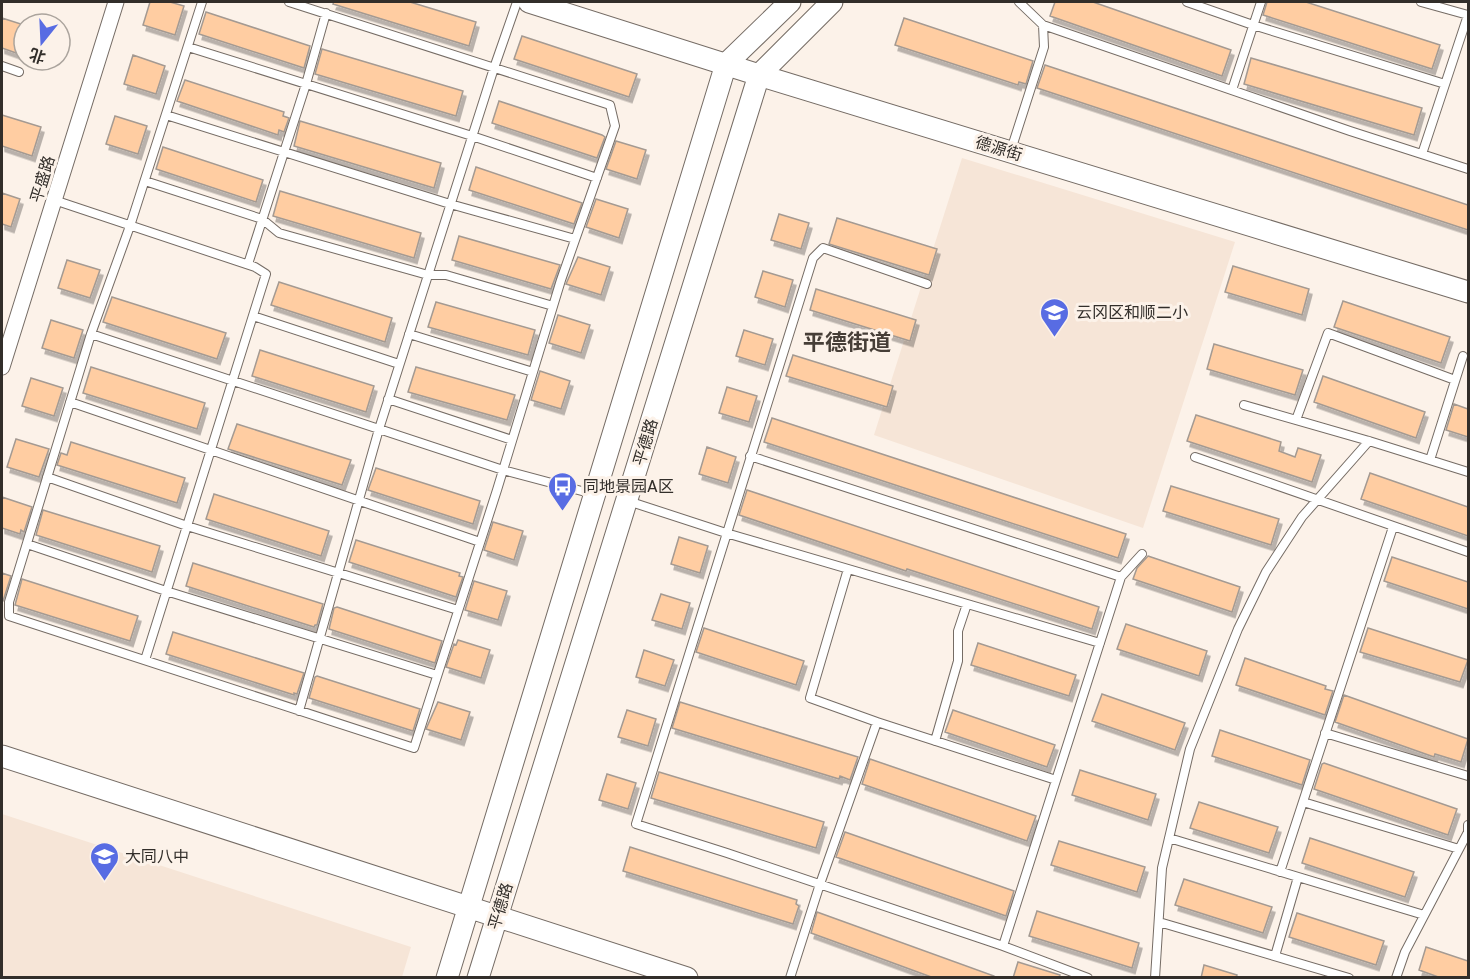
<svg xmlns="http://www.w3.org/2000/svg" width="1470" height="979" font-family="'Golos Text','Noto Sans SC',sans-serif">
<defs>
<filter id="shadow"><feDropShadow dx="3" dy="5.5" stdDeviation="0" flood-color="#0004"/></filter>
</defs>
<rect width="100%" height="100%" fill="#fcf2e9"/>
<path fill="#f6e5d7" d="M962 158 1235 242 1143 528 874 435Z
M2 814 411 947 402 977H2Z"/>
<path fill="#ffcda2" stroke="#a49a92" stroke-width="1.5" filter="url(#shadow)" d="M150 2H170L184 6 175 35 143 25Z
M334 2H410L476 22 469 46 333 4Z
M1055 2H1093L1231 50 1222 76 1050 16Z
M1267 2H1306L1440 45 1432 69 1263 15Z
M206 12 310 46 304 68 199 34Z
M2 18 24 25V39L19 54 2 48Z
M904 18 1033 61 1026 84 1019 82 1018 85 895 45Z
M522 36 637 74 629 97 514 59Z
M322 49 463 91 456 116 315 74Z
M133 55 165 66 156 94 124 84Z
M1251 58 1422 108 1414 135 1244 84Z
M1045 65 1468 205V230L1037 88Z
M185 80 284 112 283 116 289 118 284 132 279 130 278 135 177 101Z
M499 101 602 135 605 137 597 158 492 123Z
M2 115 41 127 32 156 2 146Z
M115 116 147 126 138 154 106 144Z
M300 121 441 163 434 188 294 146Z
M616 141 646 150 637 179 606 169Z
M163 147 263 180 256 202 156 169Z
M476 167 582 203 574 224 469 190Z
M280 191 421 233 414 258 273 216Z
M2 193 20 199 11 227 2 224Z
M596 199 628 209 619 238 586 227Z
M779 214 809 223 801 249 771 240Z
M837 218 937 249 929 275 829 244Z
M459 236 560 265 551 289 452 260Z
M578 257 610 267 601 295 566 284Z
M67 260 100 270 90 298 58 288Z
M1233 266 1309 289 1302 315 1225 292Z
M763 271 793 280 785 307 755 297Z
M279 282 392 318 385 342 271 305Z
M816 289 916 320 910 341 810 310Z
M112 297 226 333 217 359 103 322Z
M1343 301 1450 337 1441 363 1334 327Z
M436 302 535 330 528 355 428 327Z
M558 315 590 325 581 353 549 343Z
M51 320 83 330 74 358 42 348Z
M744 330 773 339 765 365 736 356Z
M1214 344 1303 370 1295 395 1207 369Z
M260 350 374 386 366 412 252 376Z
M793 355 893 386 887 407 786 376Z
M91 367 205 403 197 429 83 393Z
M416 367 515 395 507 420 408 392Z
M540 371 570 381 561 409 531 400Z
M1323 376 1425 412 1416 438 1314 402Z
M31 378 63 388 54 416 22 406Z
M727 387 757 396 749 422 719 413Z
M1454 404 1468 409V437L1446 430Z
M1196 415 1281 442 1279 451 1295 457 1298 448 1321 455 1312 482 1187 441Z
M772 418 1126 534 1118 558 764 442Z
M237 424 351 460 342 485 228 449Z
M16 439 49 449 39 477 7 467Z
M71 442 185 478 177 503 57 465 61 453 67 455Z
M707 447 736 457 728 483 699 474Z
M376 468 480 501 473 524 368 490Z
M1370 473 1468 507V536L1361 499Z
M1171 486 1279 519 1271 545 1163 511Z
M747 490 1099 607 1092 629 907 569 906 571 739 515Z
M214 494 329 531 321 556 206 519Z
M2 497 32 507 24 532 21 530 20 534 2 528Z
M43 510 160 546 152 572 36 535Z
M493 522 523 531 514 560 484 550Z
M679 537 708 546 700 573 671 564Z
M356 540 460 573 459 576 463 577 456 597 349 562Z
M1148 556 1240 587 1232 612 1133 579 1137 568Z
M1392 557 1468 582V609L1384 581Z
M193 563 323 604 317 625H315L314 627 186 586Z
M2 573 11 576 3 601H2Z
M22 579 138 616 130 641 15 605Z
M474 581 507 591 498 620 465 610Z
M661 594 690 603 682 629 652 620Z
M337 607 442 641 435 663 329 629 334 608Z
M1126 624 1207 651 1199 676 1117 649Z
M704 628 804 661 796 685 696 652Z
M1368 628 1468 660 1460 682 1360 652Z
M173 632 304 673 297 694 294 693V695L166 654Z
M458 640 490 650 481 678 446 667 454 644 456 645Z
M978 643 1076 675 1069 696 971 665Z
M644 650 674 660 665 686 636 677Z
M1245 658 1326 686 1325 689 1333 691 1325 715 1236 685Z
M317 676 420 709 413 731 309 698 315 677Z
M1102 694 1185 723 1175 750 1092 721Z
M1344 695 1468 739 1461 762 1435 754 1434 757 1335 722Z
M438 702 470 712 461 740 426 729Z
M680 702 858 757 850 780 840 776 839 779 672 728Z
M627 710 656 719 648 746 618 737Z
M953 710 1055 745 1047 767 945 732Z
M1220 730 1310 760 1302 785 1212 756Z
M870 759 1036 816 1027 841 862 784Z
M1324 763 1457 809 1448 835 1314 789 1322 764Z
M1080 770 1156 794 1148 820 1072 795Z
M659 772 824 822 816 848 651 798Z
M607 774 636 783 628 809 599 800Z
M1199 802 1278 827 1269 853 1190 828Z
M845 832 1014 891 1006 916 836 857Z
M1310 838 1414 872 1405 897 1302 863Z
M1059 841 1145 867 1137 892 1051 865Z
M630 847 797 900 796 904 799 906 793 924 623 871Z
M1184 879 1272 907 1263 933 1175 905Z
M1037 911 1139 943 1132 968 1029 936Z
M817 912 994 976V978H934L811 933Z
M1297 913 1384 941 1376 965 1289 937Z
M1426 947 1468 961V978H1441L1419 970Z
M1018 962 1060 975 1059 978H1013Z
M1204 965 1237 975 1236 978H1201Z"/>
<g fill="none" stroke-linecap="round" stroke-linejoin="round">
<defs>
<path id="lane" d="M202 2 130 226 91 334 9 602V616L414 748 497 490 561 280 615 126 610 105 289 2
M1019 2 1043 25 1350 131 1468 169
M1187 2 1253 25 1445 84
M1421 2 1468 15
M188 47 472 136 597 178
M2 66 19 72
M1232 90 1261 2
M166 115 450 204 575 239
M1011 150 1044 47 1043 25
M1422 154 1468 15
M145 181 262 219 279 233 428 275H446L553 306
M54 200 255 267 266 274 145 660
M248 264 306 84 326 13
M927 284 823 248 813 258 636 824 727 853 1003 946 1121 577 1142 554
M253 316 399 364
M91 334 503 470 593 494
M409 334 533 372
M388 399 512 440
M70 402 480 542
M1244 405 1369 441 1468 472
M1296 420 1328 333 1455 380
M750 456 1121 577
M1195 457 1468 552
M1430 460 1463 356
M47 477 187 526 458 610
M628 501 726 533 1100 643
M27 544 166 591 437 675
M299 711 379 429 494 68 517 2
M877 722 1056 780
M1325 733 1468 776
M935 741 958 661V631L967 604
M1303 802 1459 849
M1169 838 1424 915
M1280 872 1393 527
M1159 922 1349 978
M1003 946 1088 978
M1275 956 1298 877
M790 978 820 884 877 722 810 698 848 569
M1155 978 1162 868 1190 749 1238 629 1266 572 1302 517 1369 441
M1396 978 1405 952 1468 832V825"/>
<path id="street" d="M2 367 116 2"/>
<path id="secondary" d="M529 2 759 75 1468 292
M2 756 687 978
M447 978 726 64 790 2
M478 978 759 75 832 2"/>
</defs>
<use href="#lane" stroke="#756c65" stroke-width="10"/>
<use href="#street" stroke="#756c65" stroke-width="17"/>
<use href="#secondary" stroke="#756c65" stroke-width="23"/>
<use href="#lane" stroke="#fff" stroke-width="8"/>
<use href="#street" stroke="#fff" stroke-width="15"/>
<use href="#secondary" stroke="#fff" stroke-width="21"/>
</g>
<defs>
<symbol id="school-pin" viewBox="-11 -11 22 30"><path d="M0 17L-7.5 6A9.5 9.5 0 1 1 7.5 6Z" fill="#586ce3" stroke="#fcf2e9"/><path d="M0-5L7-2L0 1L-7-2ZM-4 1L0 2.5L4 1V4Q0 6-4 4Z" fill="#fff"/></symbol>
<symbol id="bus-pin" viewBox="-11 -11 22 30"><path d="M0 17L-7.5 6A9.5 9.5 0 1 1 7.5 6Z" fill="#586ce3" stroke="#fcf2e9"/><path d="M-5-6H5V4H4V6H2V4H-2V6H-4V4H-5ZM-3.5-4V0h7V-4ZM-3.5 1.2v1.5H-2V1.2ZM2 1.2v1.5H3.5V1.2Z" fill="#fff"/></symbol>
</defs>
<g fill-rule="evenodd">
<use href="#school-pin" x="1038" y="296" width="33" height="45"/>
<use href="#bus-pin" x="546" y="470" width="33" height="45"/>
<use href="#school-pin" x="88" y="840" width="33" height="45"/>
</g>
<g text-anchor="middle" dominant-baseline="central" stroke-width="6" stroke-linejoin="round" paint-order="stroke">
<g font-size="16" fill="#322e2a" stroke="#fcf2e9">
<text transform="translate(999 148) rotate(17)">德源街</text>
<text transform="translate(42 179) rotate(-73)">平盛路</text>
<text transform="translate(645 442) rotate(-73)">平德路</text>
<text transform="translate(500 906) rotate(-73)">平德路</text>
</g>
<g font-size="16" fill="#322e2a" stroke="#fcf2e9" text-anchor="start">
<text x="1076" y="312">云冈区和顺二小</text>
<text x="583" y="486">同地景园A区</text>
<text x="125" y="856">大同八中</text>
</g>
<g font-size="22" font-weight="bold" fill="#463e37" stroke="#fcf2e9">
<text x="847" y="341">平德街道</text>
</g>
</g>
<rect width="1470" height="979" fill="none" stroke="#322e2a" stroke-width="6"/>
<g transform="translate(42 42) rotate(198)"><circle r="28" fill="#fcf2e9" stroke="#aba49d" stroke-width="1.5"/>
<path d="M0-4.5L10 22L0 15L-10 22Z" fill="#586ce3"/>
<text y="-9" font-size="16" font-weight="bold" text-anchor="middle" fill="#322e2a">北</text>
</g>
</svg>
